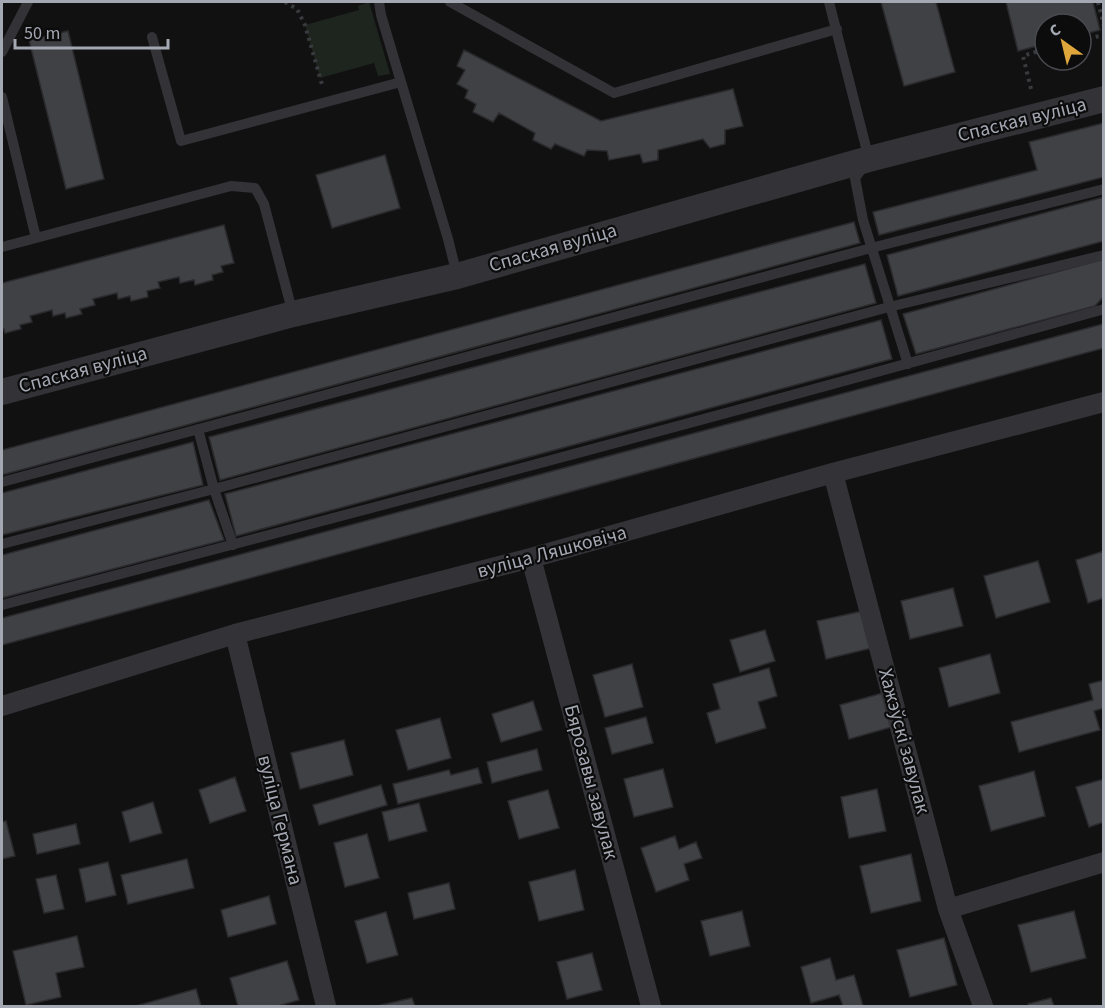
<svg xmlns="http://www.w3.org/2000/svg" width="1105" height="1008" font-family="'Source Sans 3',sans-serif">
<rect width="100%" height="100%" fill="#111112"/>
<path fill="#1e251f" d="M369 2 390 74 378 76 374 63 320 78 305 25 359 10 358 6Z"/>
<path fill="#404145" stroke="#2b2b2e" stroke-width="1.5" d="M881 2H936L955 72 904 86Z
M1006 2H1093L1100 30 1081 35V24H1045V44L1018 51Z
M68 31 104 179 66 189 29 40Z
M464 50 601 121 733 89 743 126 725 130V144L710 148 703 139 658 150V160L643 163 640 154 609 160 607 151 587 150 584 156 555 144 551 149 533 140 535 133 499 113 493 122 473 112 476 104 465 98 468 90 457 84 465 70 457 66Z
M1104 123V177L879 235 873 212 1037 170 1029 142Z
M385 155 400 208 332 228 316 175Z
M1104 197V241L898 296 887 255Z
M854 222 860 243 2 475V450Z
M224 225 234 263 221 266 223 272 212 275 213 280 195 285 194 280 180 283 179 277 158 282 160 288 147 291 148 297 131 301 130 296 118 299 117 293 93 299 95 305 80 309 82 314 66 318 65 313 53 316 52 310 30 316 32 322 20 325 21 329 5 333 4 329 2 330V283Z
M1104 259V296L1095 306 916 354 903 314Z
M865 264 876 303 220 480 209 437Z
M881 320 892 359 236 536 225 494Z
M1103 324 1104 348 2 645V618Z
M193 442 203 485 2 535V493Z
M209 500 224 540 2 598V555Z
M1104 551V598L1088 603 1076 560Z
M1038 561 1050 602 996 618 984 576Z
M953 588 963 626 910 639 901 601Z
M863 611 872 648 826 659 817 621Z
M765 630 775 661 740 672 730 640Z
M990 654 1000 693 949 707 939 668Z
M632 664 643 707 605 717 593 675Z
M769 668 777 696 758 702 766 728 716 743 707 713 720 709 713 684Z
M1104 680V708L1094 711 1100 730 1019 752 1011 722 1093 700 1089 684Z
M890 691 899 725 849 739 840 705Z
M533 701 542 730 501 742 492 714Z
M646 717 653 743 612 754 605 728Z
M440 718 451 758 408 770 396 730Z
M344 740 353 775 300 789 291 753Z
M537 749 542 770 492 783 487 762Z
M478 768 482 783 398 804 393 784 449 770 451 775Z
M663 769 673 807 634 817 624 779Z
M1034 771 1045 816 991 831 979 786Z
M235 777 246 811 210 823 199 790Z
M1104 779V822L1089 827 1076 787Z
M381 785 387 805 319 825 313 805Z
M877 789 886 831 849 838 841 797Z
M548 790 559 828 519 839 508 801Z
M153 802 162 833 130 842 122 812Z
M419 803 427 831 389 841 382 812Z
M6 821 15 856 2 859V822Z
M76 824 80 844 37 854 33 834Z
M367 834 379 878 345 887 334 843Z
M675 836 679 849 696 842 702 858 684 864 689 880 656 892 641 848Z
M911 854 921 901 871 913 860 866Z
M187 859 194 888 128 904 121 875Z
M108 862 116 895 86 902 79 869Z
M575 870 584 910 539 921 529 882Z
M56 875 64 909 44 913 36 879Z
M449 883 455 909 414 919 408 893Z
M269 896 276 924 228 937 221 910Z
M742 911 750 946 710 956 701 921Z
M1074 911 1086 958 1031 972 1018 925Z
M386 912 398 955 367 963 355 921Z
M77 936 84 967 56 973 61 997 26 1005 13 951Z
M944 938 957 985 910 997 897 950Z
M592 953 602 990 567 999 557 962Z
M830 958 836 980 854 975 863 1006H843L839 995 811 1003 801 967Z
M287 961 299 1000 278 1006H238L230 978Z
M196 989 201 1006H136Z
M412 998 415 1006H377Z
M1051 998 1054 1006H1029L1028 1004Z"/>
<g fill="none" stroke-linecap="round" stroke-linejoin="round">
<path stroke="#393a3e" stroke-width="4" stroke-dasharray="3 4.5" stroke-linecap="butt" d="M285 2 297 9 305 25 323 88
M1098 2 1104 26
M1081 40 1104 35
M1031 89 1023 56 1045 49"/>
<path stroke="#333337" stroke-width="10" d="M379 2 381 15 448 239 457 275
M450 2 614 93 837 29
M829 2 869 159 855 178 863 220 908 364
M152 37 181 141 401 82
M2 52 28 2
M2 97 36 238 231 186 255 188 264 204 293 314
M2 247 36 238
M198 429 214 489 233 545
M2 482 871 248 1104 189
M2 544 214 489 889 307 1104 255
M2 605C370 509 737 412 1104 309"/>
<path stroke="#333337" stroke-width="20" d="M833 473 948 909 983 1006
M531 558 651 1006
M235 634 326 1006
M2 706 235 634 531 558 833 473 1104 402
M948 909 1104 862"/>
<path stroke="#333337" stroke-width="26" d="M2 392 293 314 457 276 869 159 1104 99"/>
</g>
<g text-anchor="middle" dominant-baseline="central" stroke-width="4.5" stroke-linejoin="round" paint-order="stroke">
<g font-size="20" fill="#a4a8b2" stroke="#0c0c0d">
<text transform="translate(1022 120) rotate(-14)">Спаская вуліца</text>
<text transform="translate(553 248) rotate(-16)">Спаская вуліца</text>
<text transform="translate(83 370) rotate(-15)">Спаская вуліца</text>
<text transform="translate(552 552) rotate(-15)">вуліца Ляшковіча</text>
<text transform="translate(904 741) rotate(75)">Хажэўскі завулак</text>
<text transform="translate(591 782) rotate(75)">Бярозавы завулак</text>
<text transform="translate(280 820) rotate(76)">вуліца Германа</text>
</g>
</g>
<rect width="1105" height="1008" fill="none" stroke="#a4a8b2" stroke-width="6"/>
<g transform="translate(1063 42) rotate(326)"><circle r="28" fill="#0c0c0d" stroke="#494a4f" stroke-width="1.5"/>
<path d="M0-4.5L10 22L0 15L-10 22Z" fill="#dfa63c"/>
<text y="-9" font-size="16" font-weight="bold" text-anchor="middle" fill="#a4a8b2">С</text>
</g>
<path d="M15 39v9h153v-9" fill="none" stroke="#a4a8b2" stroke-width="3"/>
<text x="24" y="39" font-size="18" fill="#a4a8b2" stroke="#0c0c0d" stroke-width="4.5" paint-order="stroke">50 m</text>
</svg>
